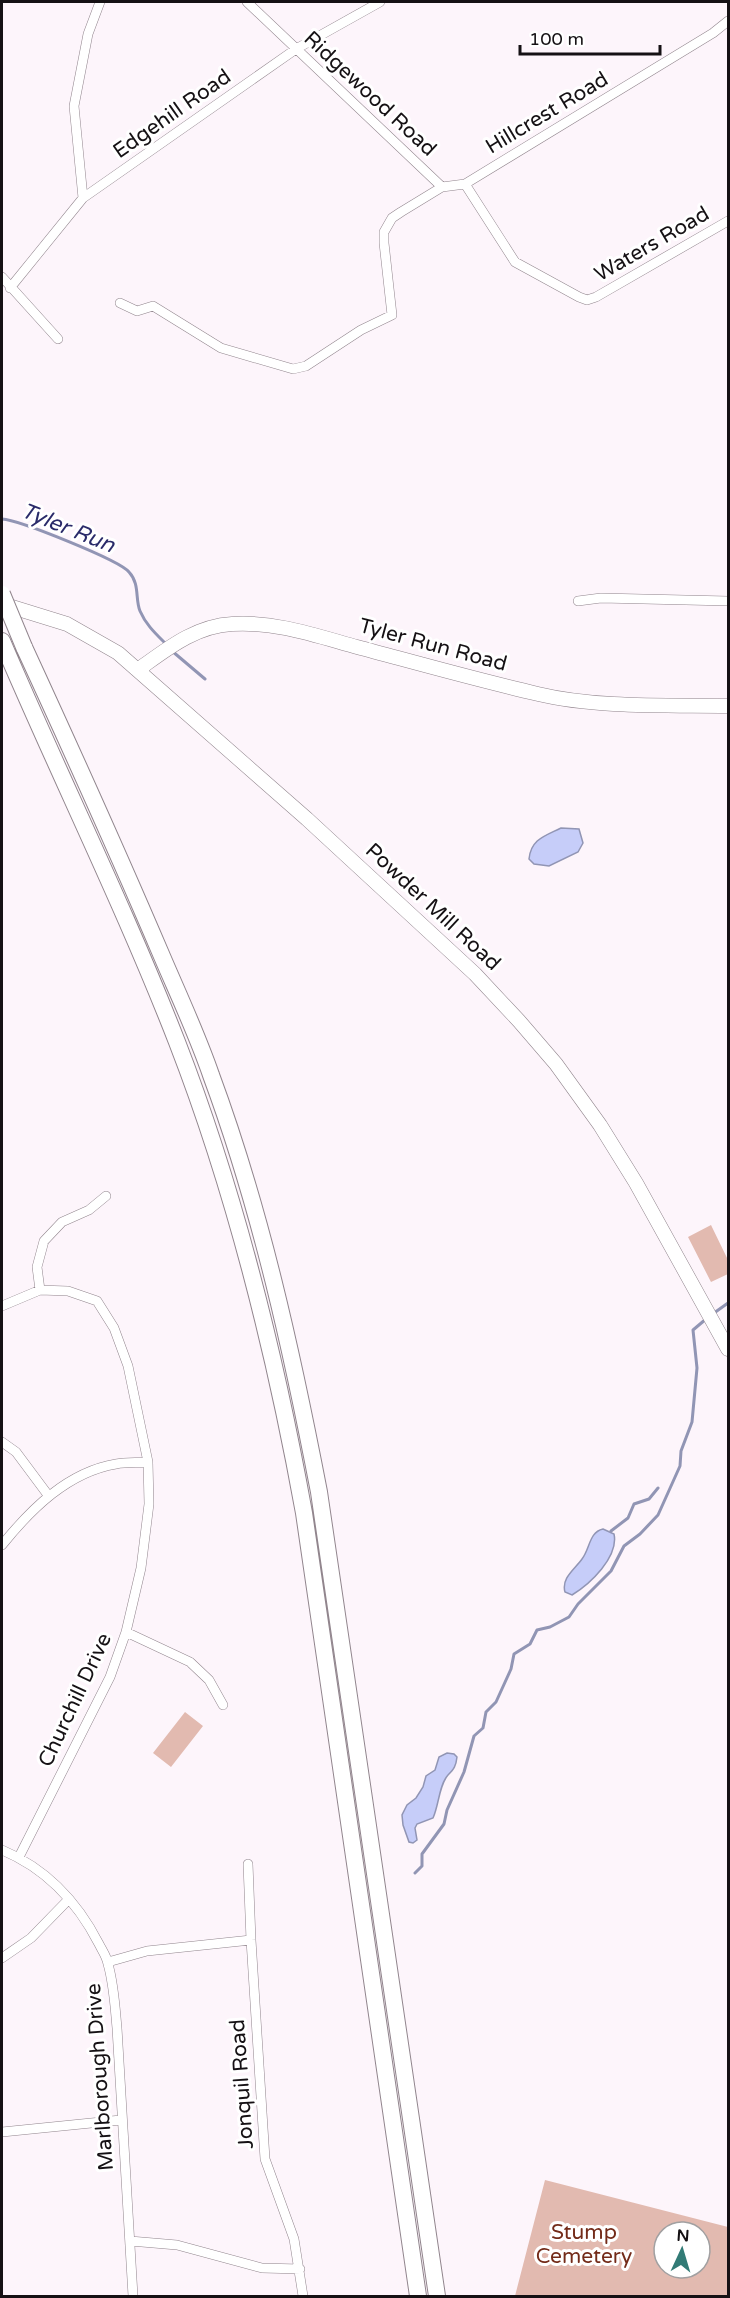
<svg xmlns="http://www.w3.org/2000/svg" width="730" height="2298" font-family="'Varela Round',sans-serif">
<rect width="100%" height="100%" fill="#fdf5fb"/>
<path fill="#e2bab0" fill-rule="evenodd" d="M711 1225 728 1260V1274L711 1282 688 1237Z
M185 1712 203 1726 171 1767 153 1753Z
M545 2180 728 2227V2296H515ZM664 2232H700V2268H664Z"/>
<path fill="#c6cdf9" stroke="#9195b4" stroke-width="1.5" d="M561 828 579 829 583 843 578 852 549 866 534 864 529 859C531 839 545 836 561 828Z
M603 1529 614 1534C619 1557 590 1584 572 1595L565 1592C561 1578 575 1569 582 1559 590 1549 589 1532 603 1529Z
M447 1753 454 1754 457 1757C456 1766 454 1769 448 1775 439 1785 439 1805 433 1818L417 1824 415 1828 417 1840 413 1843 409 1842 403 1825 402 1815 407 1805 416 1798 423 1787 426 1776 435 1770 439 1757Z"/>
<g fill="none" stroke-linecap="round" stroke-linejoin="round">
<path stroke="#9195b4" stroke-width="3" d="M2 519C19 520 119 560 129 572 140 584 135 599 140 611 146 625 156 634 166 644
M172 651 205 679
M714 1313 728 1303
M611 1531 628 1518 634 1504 649 1499 658 1488
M415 1873 422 1866V1854L444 1824 447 1810 464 1772 474 1736 483 1728 486 1712 496 1702 511 1669 514 1654 530 1644 537 1630 550 1627 569 1617 578 1604 611 1571 624 1546 640 1534 658 1515 680 1466 681 1451 692 1422 697 1368 693 1330 706 1319"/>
<defs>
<path id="street" d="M247 2 442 187
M465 184 515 262 579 297 587 300 596 297 728 221
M83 198 74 106 88 34 100 2
M2 277 58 339
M10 288 83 198 296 49 380 2
M120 303 137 311 153 306 221 348 293 369 306 366 361 330 392 315 384 243V232L392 218 401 212 442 187 465 184 713 33 728 21
M578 601 601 598 728 601
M40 1290 37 1267 44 1241 62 1222 89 1210 106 1196
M2 1306 40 1290 68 1291 97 1301 114 1328 128 1366 148 1462 149 1504 141 1568 126 1632 110 1677 19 1857
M2 1442 16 1452 48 1495
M2 1545C31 1509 68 1472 116 1464 126 1462 138 1463 148 1462
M126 1632 190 1662 209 1680 223 1705
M2 1850C45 1868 77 1901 99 1944 102 1950 107 1957 108 1964 114 1985 115 2007 117 2028L133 2296
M248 1864 251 1940 265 2159 294 2239 303 2296
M2 1958 31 1938 69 1899
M108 1962 147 1951 251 1940
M2 2132 121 2120
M130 2241 177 2245 262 2268 300 2269"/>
<path id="secondary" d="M2 606 12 607 67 624 118 653 307 819 475 974 519 1021 556 1064 600 1125 636 1183 728 1349
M139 669C167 649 195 626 232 624 274 621 317 636 357 647 417 663 477 680 538 694 596 708 668 705 728 706"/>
<path id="highway" d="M2 641C59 775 124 906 177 1042 236 1194 275 1353 304 1513L418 2296
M24 647C71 749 117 851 161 954 178 994 197 1034 211 1075 261 1210 292 1352 319 1492L437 2296"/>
</defs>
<use href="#street" stroke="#91858d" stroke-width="10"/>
<use href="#secondary" stroke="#91858d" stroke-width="15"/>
<use href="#highway" stroke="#91858d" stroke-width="18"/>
<use href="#street" stroke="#fff" stroke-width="9"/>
<use href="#secondary" stroke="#fff" stroke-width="14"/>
<use href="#highway" stroke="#fff" stroke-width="16"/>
<defs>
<path id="highway-bridge" d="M2 594 24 647"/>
</defs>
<use href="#highway-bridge" stroke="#91858d" stroke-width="18" stroke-linecap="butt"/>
<use href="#highway-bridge" stroke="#fff" stroke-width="16"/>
</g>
<g text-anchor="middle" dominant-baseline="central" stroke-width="6" stroke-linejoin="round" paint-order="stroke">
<g font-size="21" fill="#151114" stroke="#fff">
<text transform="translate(370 94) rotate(43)">Ridgewood Road</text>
<text transform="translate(547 113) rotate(-31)">Hillcrest Road</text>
<text transform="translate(172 114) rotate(-35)">Edgehill Road</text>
<text transform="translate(652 244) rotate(-30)">Waters Road</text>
<text transform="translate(433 645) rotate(15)">Tyler Run Road</text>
<text transform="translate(433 907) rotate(43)">Powder Mill Road</text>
<text transform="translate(75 1700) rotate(-65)">Churchill Drive</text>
<text transform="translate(100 2077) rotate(-94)">Marlborough Drive</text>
<text transform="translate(242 2084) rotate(-94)">Jonquil Road</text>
</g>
<g font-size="21" fill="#732b19" stroke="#fff">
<text x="584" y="2232">Stump<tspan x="584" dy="24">Cemetery</tspan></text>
</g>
<g font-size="22" font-style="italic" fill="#2a2b6a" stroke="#fff">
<text transform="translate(68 528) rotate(22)">Tyler Run</text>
</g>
</g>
<rect width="730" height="2298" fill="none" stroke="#151114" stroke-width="6"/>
<g transform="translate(682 2250) rotate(4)"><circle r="28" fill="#ffffff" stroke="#a1a0a1" stroke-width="1.5"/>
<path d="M0-4.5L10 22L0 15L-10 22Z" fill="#327b76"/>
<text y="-9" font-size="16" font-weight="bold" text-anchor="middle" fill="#151114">N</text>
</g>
<path d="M520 45v9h140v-9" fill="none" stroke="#151114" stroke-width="3"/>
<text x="529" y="45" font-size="18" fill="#151114" stroke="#ffffff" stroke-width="4.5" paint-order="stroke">100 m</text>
</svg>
